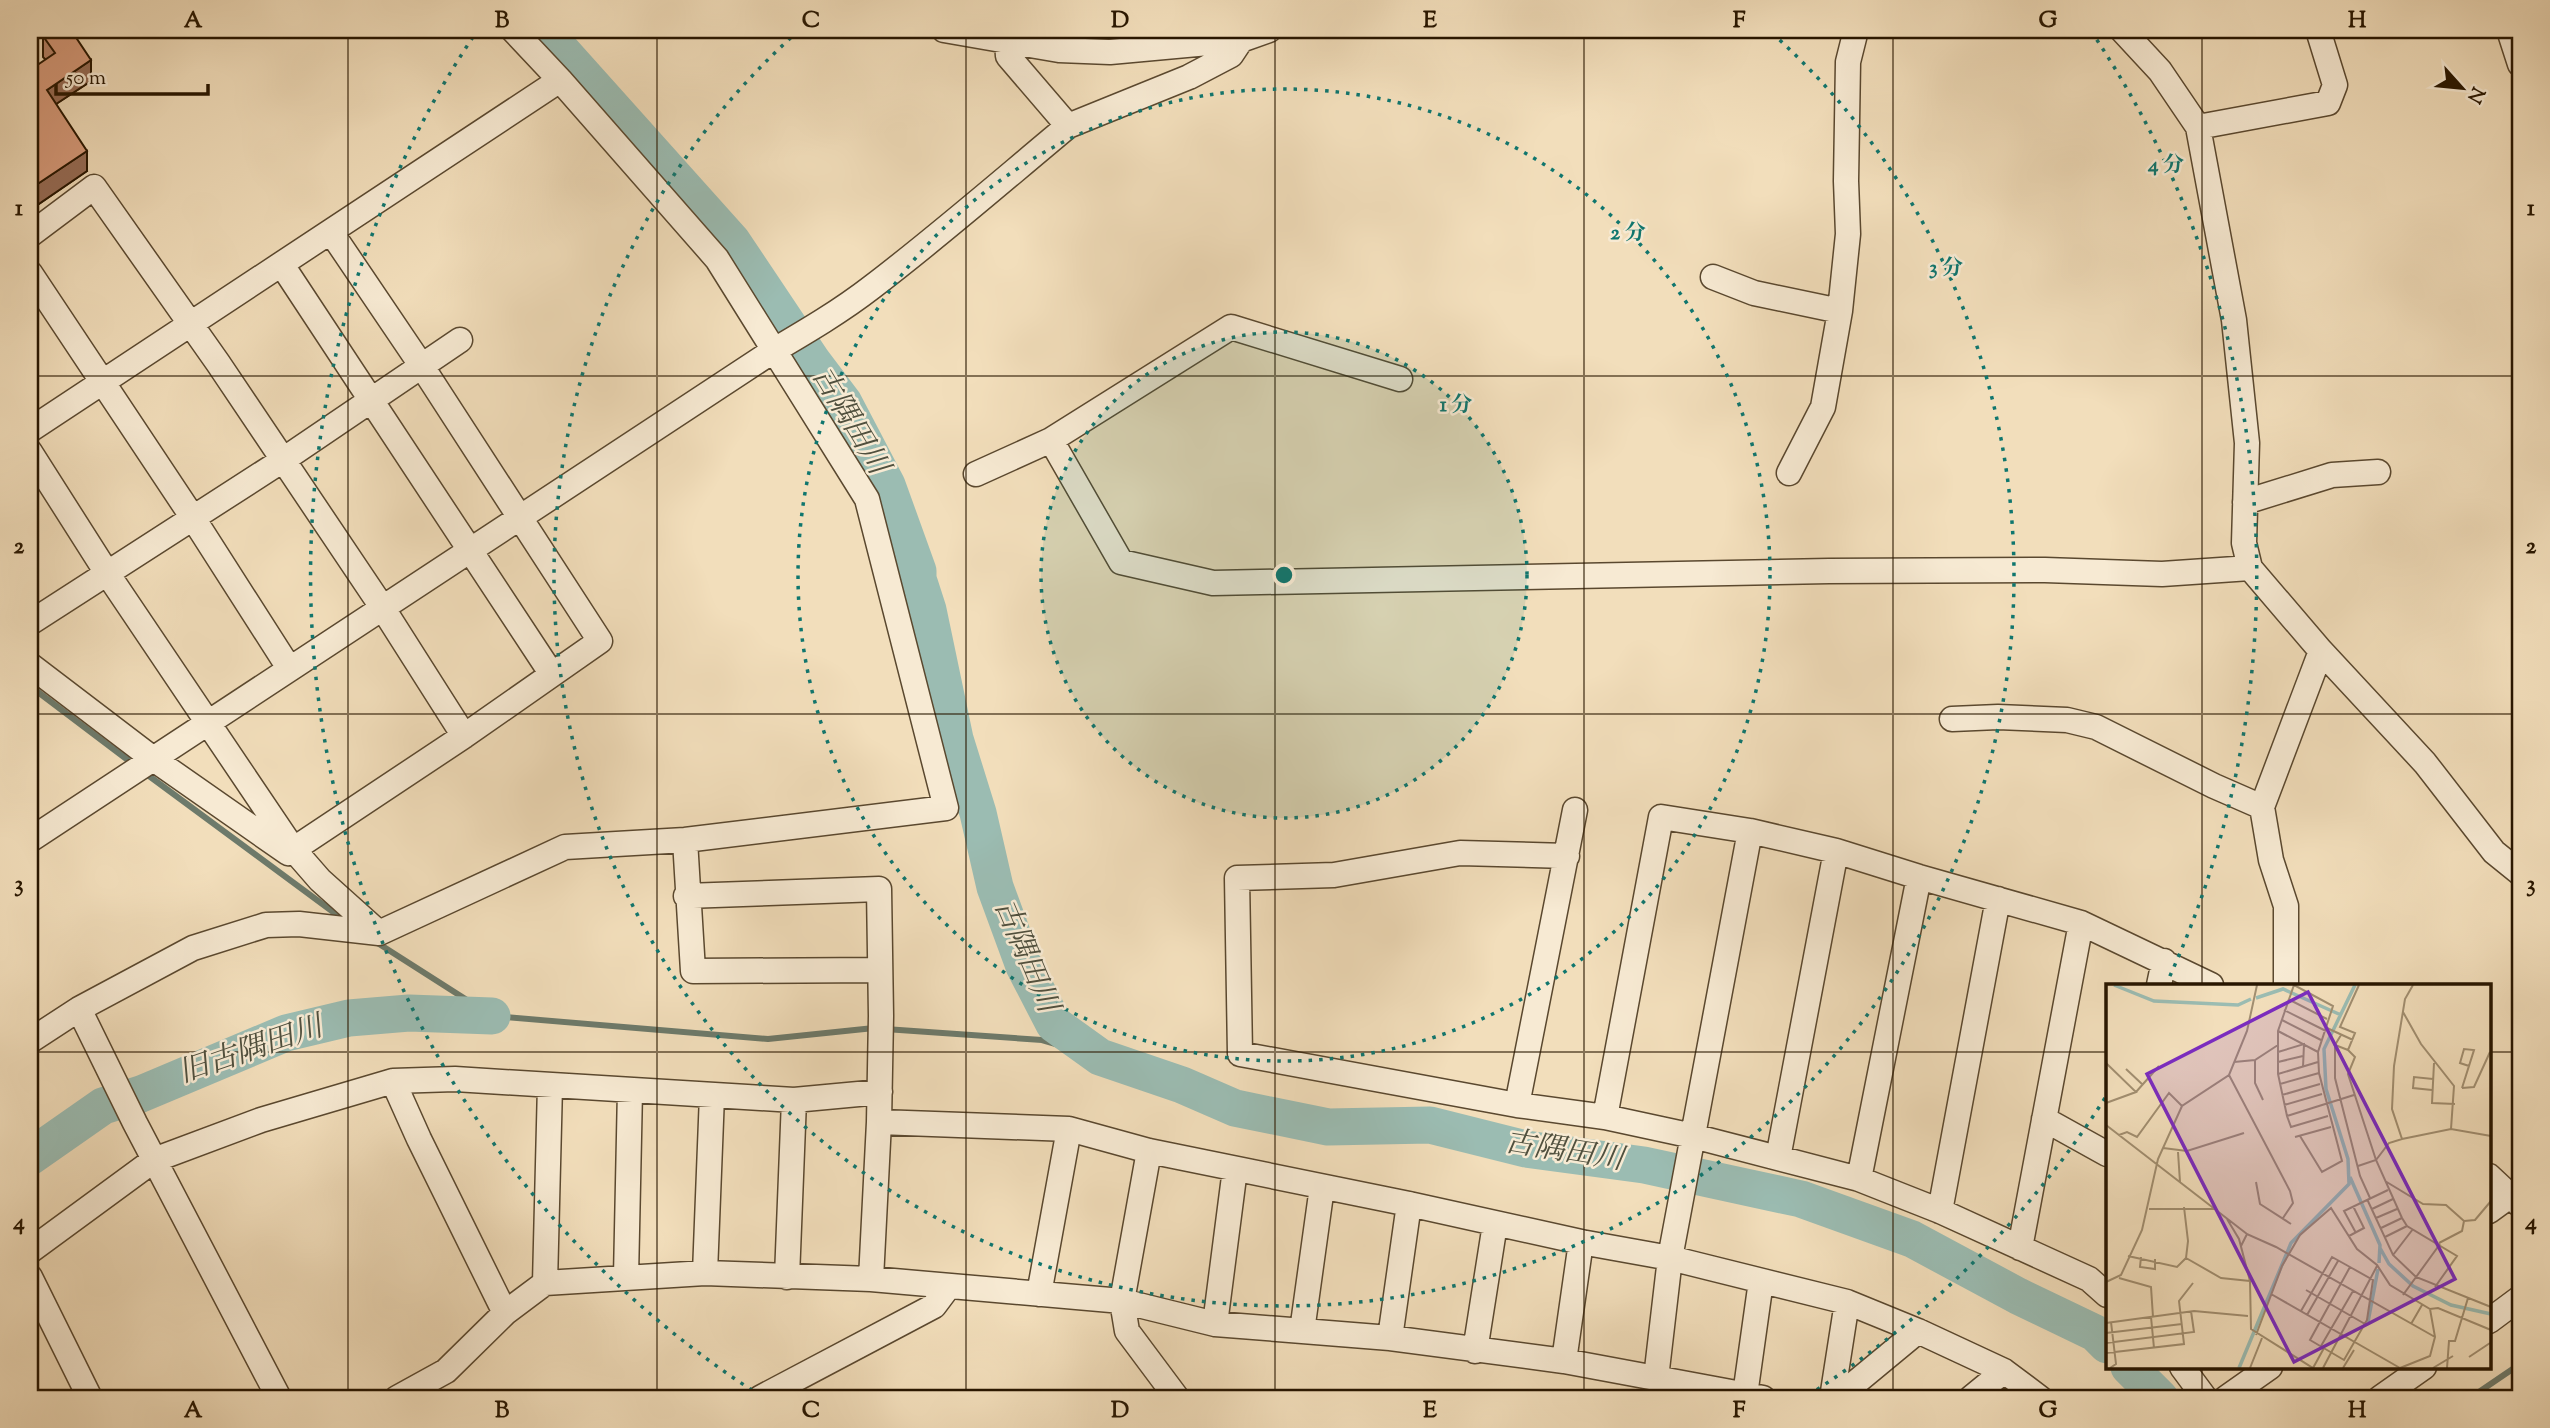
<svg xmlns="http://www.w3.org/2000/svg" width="2550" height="1428" font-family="'Sorts Mill Goudy','Noto Serif JP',serif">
<rect width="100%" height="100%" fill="#f2debb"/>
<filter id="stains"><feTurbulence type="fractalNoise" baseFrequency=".00286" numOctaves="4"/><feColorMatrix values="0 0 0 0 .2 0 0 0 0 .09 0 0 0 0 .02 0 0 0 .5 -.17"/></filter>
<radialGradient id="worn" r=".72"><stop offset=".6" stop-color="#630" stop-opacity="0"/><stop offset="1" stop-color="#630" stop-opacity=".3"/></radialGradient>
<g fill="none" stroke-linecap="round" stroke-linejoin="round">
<path stroke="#6d7a6b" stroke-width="6" d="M30 686 133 764
M145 773 344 920
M376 942 492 1016 768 1039 874 1028
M885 1029 1042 1040 1100 1057
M2470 1398 2520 1364"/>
<path stroke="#9bbcb2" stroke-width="37" d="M543 30 732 241 813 362 844 403 887 485 918 571V579L928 610 955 739 978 813 995 887 1024 966 1054 1024 1100 1057 1182 1085 1235 1108 1328 1127 1430 1125 1526 1149 1644 1165 1801 1199 1912 1239 2018 1296 2095 1333 2107 1345
M30 1157 103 1106 141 1094 286 1033 349 1018 409 1013 492 1016
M2129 1367 2160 1398"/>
<defs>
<path id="minor" d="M944 30 1059 50 1110 52 1241 40 1269 30
M2122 30 2160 71 2198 127 2234 320 2247 443 2244 543 2250 568 2321 651 2425 763 2494 852 2520 873
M2509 30 2520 64
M1068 126 1189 77 1231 55 1241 40
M2198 127 2328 103 2335 85 2318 30
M30 235 94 187 218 363 382 607 464 736
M282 265 551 673
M30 273 193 518 289 668
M1713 277 1754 293 1840 311
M30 430 560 80
M1051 440 1121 562 1213 583 1829 571 2045 570 2162 574 2250 568
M30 452 107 573 293 849 320 880 379 933
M1789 473 1823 407 1840 311 1848 234 1846 181 1848 62 1856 30
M976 474 1051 440 1231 327 1400 379
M2245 502 2332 475 2378 472
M30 623 283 460 460 340
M30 665 152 758 288 853 464 736 600 641 421 365 331 232
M1952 719 1998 717 2067 720 2096 727 2214 786 2262 807
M30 840 773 351C807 331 841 311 872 287 939 236 1003 180 1068 126L1008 56 1007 41
M685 840 693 971 880 970
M1567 856 1460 853 1334 875 1237 878 1240 1054 1517 1105 1605 1117 1693 1136 1859 1179 1940 1211 2089 1279 2107 1295
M686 896 879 889 881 1016 879 1122 871 1279
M2159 985 2164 961
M2286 985V906L2271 860 2262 807 2321 651
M79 1009 135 1123 279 1398
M30 1041 79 1009 193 948 266 925 299 924 379 933 565 847 685 840 946 808 867 499 717 259 560 80 513 30
M393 1081 419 1139 505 1313
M1517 1105 1575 810
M1605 1117 1661 817 1750 831 1836 851 1919 877 2081 923 2211 985
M2044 1119 2107 1154
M879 1122 1069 1129 1149 1151 1409 1204 1581 1242 1670 1258 1847 1302 1918 1331 2004 1371 2040 1398
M1149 1151 1122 1301 1127 1331 1177 1398
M1778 1158 1836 851
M2489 1176 2520 1205
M1859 1179 1919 877
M1940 1211 1998 899
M2489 1211 2511 1195
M2020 1248 2081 923
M30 1251 154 1160 261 1120 393 1081 455 1079 794 1100 880 1092
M705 1273 712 1095
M30 1277 90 1398
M626 1277 630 1090
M787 1277 794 1100
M545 1283 550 1085
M1039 1294 1069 1129
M2489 1321 2520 1298
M1215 1324 1235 1169
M1302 1331 1322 1187
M1390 1338 1409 1204
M1475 1351 1495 1224
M1564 1361 1581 1242
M2182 1367 2205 1398
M1656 1378 1670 1258 1750 831
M1745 1395 1761 1281
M397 1398 446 1371 505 1313 545 1283 705 1273 871 1279 1122 1301 1215 1324 1390 1338 1564 1361 1763 1398
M760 1398 934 1306 949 1286
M1832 1398 1847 1302
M1837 1398 1918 1331
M1971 1398 2004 1371
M2226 1398 2270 1367
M2380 1398 2424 1367"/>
</defs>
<use href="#minor" stroke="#5a482f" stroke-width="27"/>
<use href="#minor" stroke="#f7ead3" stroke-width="24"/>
</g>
<path fill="#b88469" stroke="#281600" stroke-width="2" d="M43 36 91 81 56 104 87 171 30 210 45 59 43 57Z"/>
<path fill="#966c55" stroke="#281600" stroke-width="2" d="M91 60V81L47 110V90Z
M87 151V171L30 210V189Z"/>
<path fill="#d69a7a" stroke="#281600" stroke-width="2" d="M53 30H71L91 60 47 90 87 151 30 189V70L55 53 43 36Z"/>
<path fill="none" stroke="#281600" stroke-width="2" stroke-opacity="0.55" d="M348 30V1398M657 30V1398M966 30V1398M1275 30V1398M1584 30V1398M1893 30V1398M2202 30V985M30 376H2520M30 714H2520M30 1052H2107M2489 1052H2520M2202 1367V1398"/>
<circle cx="1284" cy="575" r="243" fill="#0f766e" fill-opacity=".12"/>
<g fill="none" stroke="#0f766e" stroke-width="3.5" stroke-dasharray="3.5 7">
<circle cx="1284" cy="575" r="243"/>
<circle cx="1284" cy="575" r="486"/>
<path d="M1772 33A730 730 0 1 1 796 33"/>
<path d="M2105 1098A973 973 0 0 1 1807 1396M761 1396A973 973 0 0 1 477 31M2091 31A973 973 0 0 1 2169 978"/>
</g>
<g text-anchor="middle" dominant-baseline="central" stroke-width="5" stroke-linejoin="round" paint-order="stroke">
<g font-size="30" font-style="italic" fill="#50503e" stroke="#f7ead3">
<text transform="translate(849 421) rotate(59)">古隅田川</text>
<text transform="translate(1025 956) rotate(67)">古隅田川</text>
<text transform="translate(251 1051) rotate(-19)">旧古隅田川</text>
<text transform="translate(1564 1152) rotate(9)">古隅田川</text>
</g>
</g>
<g transform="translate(2106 984)">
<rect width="385" height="385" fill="#f2debb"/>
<path fill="none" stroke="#9bbcb2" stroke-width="3.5" d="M8 1 48 17 132 21 145 15M150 14 177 5 235 31M244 193 274 261 273 279M274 264 283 280 307 302 345 321 385 330M262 338 272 285M133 384 185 259 243 200 242 175 220 105 218 65 249 1"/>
<path fill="none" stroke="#a18e70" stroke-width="2" d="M253 1 234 43 249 49 242 66 249 73 242 90 270 176 296 234 301 242 351 272 329 303M182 15 221 35M178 26 220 47M297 28 315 60 348 102 345 145M176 36 215 56M221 44 247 56M172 47 212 68M235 51 229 61 242 66M229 61V94L254 192 264 214M172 68 198 60 197 83M149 76V99L157 116M128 78 149 76 172 61M172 78 197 72M0 79 30 108 0 119M328 79 326 119 349 120M20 85 37 101M172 90 212 78M123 91 184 207 187 219 177 234M174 100 213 89M356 104 368 66 358 65 354 79 363 82M356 104 368 103 384 68M326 106 307 104 308 93 327 95M30 108 53 82M176 111 214 100M178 121 216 110M181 132 248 111M0 141 141 250M13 151 21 148 31 153 63 109 76 122M194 152 216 188 236 177 213 89 212 68 227 22 188 1 172 47V90L181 132 185 143 222 132M189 153 225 143M296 155 286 125 288 82 299 15 307 1M57 164 81 167 138 149M72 168 74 198M252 182 270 176 283 159 296 155 345 145 385 152M279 197 317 220 340 221 358 237 369 236 385 217M150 198 154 220 185 240M261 215 287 271 310 293 385 323M43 225H109M266 225 287 215M270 234 291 225M121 235 133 255 144 297 145 345 207 384 218 364M275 244 296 234M250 249 238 227 282 206M243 252 258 244 247 222M279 253 301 242M333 259 356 247 358 237M135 262 141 250 170 263 329 353M287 271 307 245M22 272 71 283 80 274 82 257 78 223M35 273 34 283 49 285V275M80 274 115 294 144 297M13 294 45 303 47 333M0 298 15 291 36 246 52 175 76 122 123 91 141 47 151 1M200 306 259 340M165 310 294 384M297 311 334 260M195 327 226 273 244 283 267 296 261 336 238 376 204 356 244 283M201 331 232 277M45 333 48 364M0 339 88 327 142 332M305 340 316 321M0 349 76 340M150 351 176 282 194 251 225 224 251 265 271 281 284 301 324 325 332 324 385 346M0 359 88 348 85 327M215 362 247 307M0 369 78 360 73 317 87 299M363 373 384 359M4 384 10 380 5 338M144 384 156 354M217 384 271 282M237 384 248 366M294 384 324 372 329 353 324 325M327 384 347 372M341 384 343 357H349L362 314"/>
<path fill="#7b2cbf" fill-opacity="0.15" stroke="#7b2cbf" stroke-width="3.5" d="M202 8 349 295 188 378 41 90Z"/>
<rect width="385" height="385" fill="none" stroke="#281600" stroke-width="3.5"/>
</g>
<circle cx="1284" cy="575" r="10" fill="#0f766e" stroke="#f7ead3" stroke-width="3.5"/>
<g font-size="21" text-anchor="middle" font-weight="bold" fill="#0f766e" stroke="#f7ead3" stroke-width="5" stroke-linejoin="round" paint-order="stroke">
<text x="2166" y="171">4 分</text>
<text x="1628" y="239">2 分</text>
<text x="1946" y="274">3 分</text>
<text x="1456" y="411">1 分</text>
</g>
<rect width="2550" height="1428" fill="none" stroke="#f2debb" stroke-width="77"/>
<g transform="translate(2462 88) rotate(117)" stroke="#f7ead3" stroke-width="5" paint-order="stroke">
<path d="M0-5L12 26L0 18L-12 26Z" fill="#281600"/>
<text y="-10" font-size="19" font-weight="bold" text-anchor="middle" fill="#281600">N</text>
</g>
<path d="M56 84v10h152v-10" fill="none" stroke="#281600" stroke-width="3.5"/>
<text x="66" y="84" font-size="21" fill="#281600" stroke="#f7ead3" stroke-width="5" paint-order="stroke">50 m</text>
<rect x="38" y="38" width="2474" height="1352" fill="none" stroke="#281600" stroke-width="2.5"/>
<g font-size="23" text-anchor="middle" font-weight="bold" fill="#281600">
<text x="193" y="27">A</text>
<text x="502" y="27">B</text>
<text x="811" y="27">C</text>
<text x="1120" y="27">D</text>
<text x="1430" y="27">E</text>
<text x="1739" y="27">F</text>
<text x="2048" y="27">G</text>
<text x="2357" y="27">H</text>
<text x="19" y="215">1</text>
<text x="2531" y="215">1</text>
<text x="19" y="553">2</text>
<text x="2531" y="553">2</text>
<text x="19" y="891">3</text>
<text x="2531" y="891">3</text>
<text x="19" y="1229">4</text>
<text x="2531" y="1229">4</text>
<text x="193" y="1417">A</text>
<text x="502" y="1417">B</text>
<text x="811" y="1417">C</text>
<text x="1120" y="1417">D</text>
<text x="1430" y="1417">E</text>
<text x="1739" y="1417">F</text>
<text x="2048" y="1417">G</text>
<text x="2357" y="1417">H</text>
</g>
<rect width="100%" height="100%" filter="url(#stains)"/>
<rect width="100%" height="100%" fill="url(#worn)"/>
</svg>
